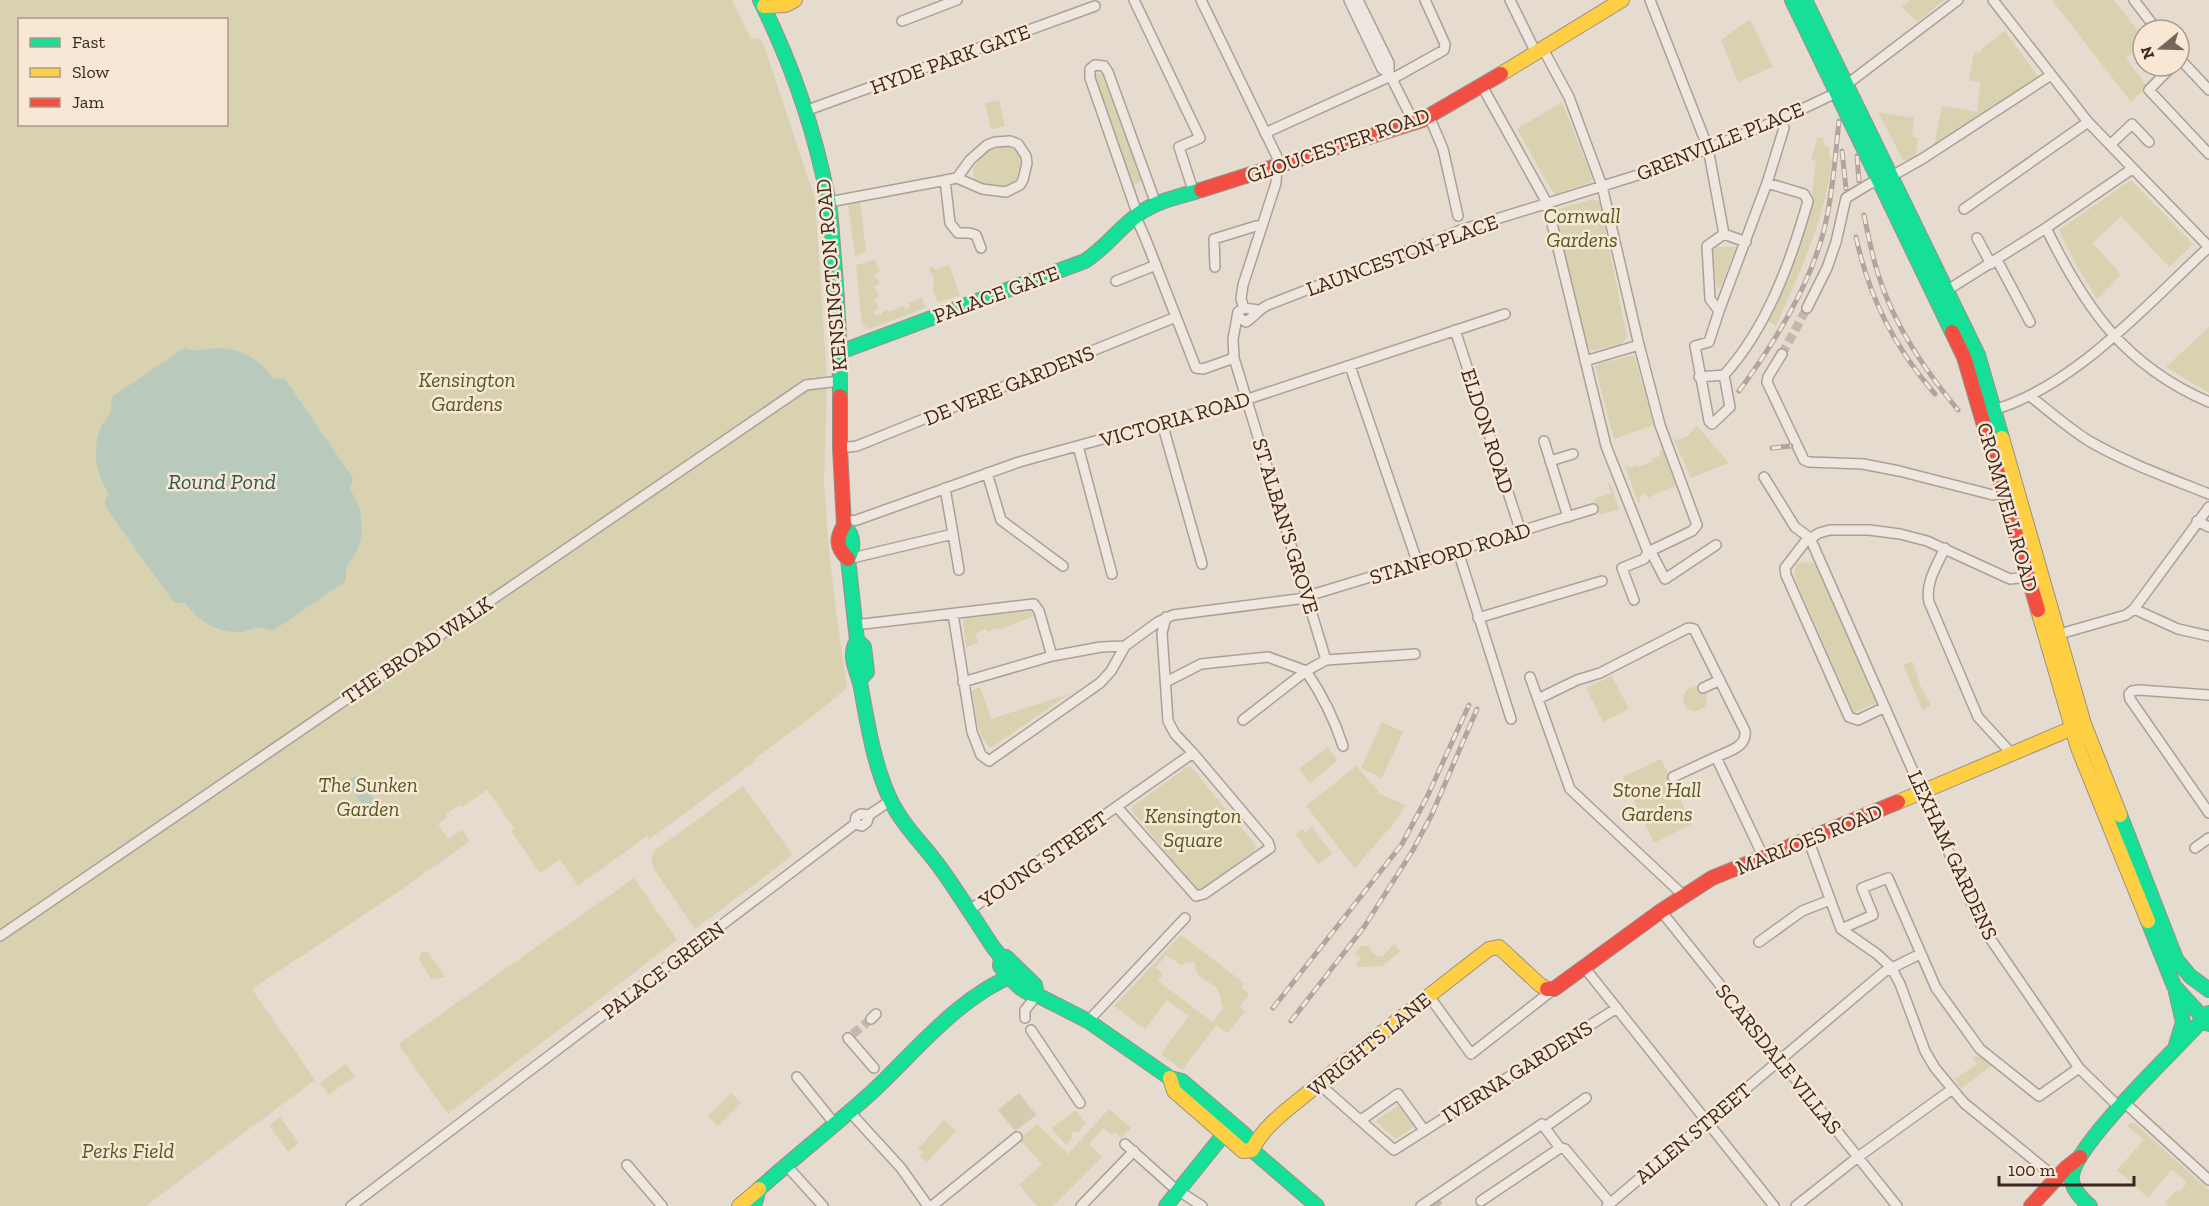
<svg xmlns="http://www.w3.org/2000/svg" width="2209" height="1206" font-family="'Zilla Slab',serif">
<rect width="100%" height="100%" fill="#e6dbcf"/>
<path fill="#d9d2b1" fill-rule="evenodd" d="M0 0H732L751 39 760 38 765 48 815 199 827 381 824 481 828 540 835 604 847 688 809 719 754 759 756 761 648 840V835L578 886 560 859 540 873 511 831 514 828 487 790 462 807 460 805 446 814 447 817 438 824 448 839 462 830 470 841 401 890 252 989 315 1080 146 1206H0ZM20 20H226V124H20Z
M1910 0H1945L1917 22 1902 7Z
M2052 0H2114L2143 38V45L2126 58 2147 87 2131 102Z
M1750 19 1773 67 1738 82 1721 40Z
M2005 31 2039 78 1934 145 1942 106 1977 112 1980 82 1969 80 1974 52 1981 53 1982 48Z
M1101 73 1103 74 1141 179 1139 183 1134 185 1131 183 1094 78 1096 74Z
M999 100 1005 126 991 129 985 103Z
M1562 102 1593 180 1590 183 1556 194 1552 191 1517 129Z
M1878 112 1914 118 1912 136 1918 138 1916 157 1909 161 1903 160Z
M1818 137 1823 138 1825 146 1830 147 1829 157 1832 160C1825 219 1800 272 1776 326L1766 320 1811 204 1816 161 1811 159Z
M997 145C1044 143 1019 212 974 179L973 169 983 154Z
M2131 180 2193 244 2169 267 2121 216 2093 243 2119 272 2120 276 2097 299 2074 261 2059 230Z
M1593 199 1600 202 1627 337 1623 343 1593 351 1587 346 1555 215 1559 209Z
M860 202 866 250 860 255 855 256 848 204Z
M1713 247H1736L1721 287 1719 288 1716 286Z
M877 259 875 262 880 271 874 275 880 283 874 287 879 296 874 300 879 307 874 311 875 315H881L883 312 888 310 889 312 903 306 906 309 909 308V303L922 298 926 308 869 329 862 325 856 265Z
M949 265 960 295 938 303 933 289 934 277 929 270 931 266 936 270Z
M2209 327V393L2166 367Z
M1634 355 1654 425 1614 439 1595 367 1598 364Z
M1697 426 1729 463 1691 478 1674 440 1685 438Z
M1663 449 1676 487 1669 488V490L1662 491 1648 498 1645 493 1639 497 1640 502 1638 503 1625 465 1630 468 1637 465 1638 467 1652 462V459L1660 456V450Z
M1608 483H1610L1619 509 1599 515 1594 499 1611 493Z
M1803 562 1814 563 1819 571 1876 703 1854 713 1795 578C1794 570 1795 564 1803 562Z
M1031 611 1034 616 1000 629 995 628 989 632 984 629 975 634 978 643 966 647 963 621 965 618Z
M1913 662 1920 685 1931 705 1923 711 1903 665Z
M1612 676 1629 709 1603 722 1586 688Z
M980 687 991 719 1069 694 991 748C976 738 976 709 972 692L973 690Z
M1683 699a12 12 0 1 1 24 0a12 12 0 1 1-24 0Z
M1382 722 1403 732 1382 778 1361 768Z
M1327 747 1338 760 1310 783 1299 769Z
M1661 759 1692 824 1654 843 1623 777Z
M1356 766 1382 795 1406 805 1394 823 1355 868 1306 806Z
M1187 767H1191L1256 845 1254 851 1201 890 1195 888 1132 811 1133 806Z
M743 786 793 855 695 929 654 869 651 858 654 851Z
M1312 827 1333 854 1318 864 1295 834 1302 829 1305 833Z
M634 878 677 940 448 1114 400 1047V1043Z
M1181 935 1244 983 1242 988 1249 994 1240 1007 1245 1012 1227 1033 1216 1025 1182 1070 1161 1054 1189 1016 1167 1000 1145 1029 1114 1006ZM1166 955 1181 965 1187 962H1194L1197 974 1218 989 1223 1008 1213 1022 1158 981 1163 974 1156 968Z
M1394 944 1401 951 1382 966 1358 967 1355 965 1361 958 1355 953 1361 946H1370L1371 951 1378 957 1383 956Z
M421 951 429 953 445 977 431 979 419 960Z
M1978 1055 1992 1065 1961 1089 1955 1079 1977 1064 1973 1058Z
M346 1064 355 1076 329 1095 320 1083Z
M731 1093 741 1103 718 1126 708 1116Z
M1399 1105 1414 1127 1395 1139 1376 1121Z
M1109 1109 1131 1128 1121 1138 1115 1132 1112 1135 1104 1128 1089 1144 1102 1157 1053 1206H1037L1019 1185 1042 1164 1019 1139 1037 1124 1068 1154Z
M1076 1110 1086 1123 1078 1132H1072V1138L1066 1145 1051 1128Z
M280 1117 299 1143 288 1152 269 1126Z
M944 1120 956 1131 927 1162 920 1156 923 1153 918 1149Z
M2131 1123H2134L2209 1190V1206H2168L2165 1203 2176 1190 2179 1192 2187 1183 2172 1169 2148 1198 2121 1173 2116 1171 2144 1140 2127 1126Z"/>
<path fill="#d3ccb0" d="M1019 1093 1037 1116 1034 1117 1015 1131 998 1110Z"/>
<path fill="#b9cabd" d="M184 348C187 348 190 350 193 350 200 352 209 348 217 348 240 348 260 359 273 378L285 379 353 478 350 489 360 508 362 534 358 549 346 568V581L274 630C268 631 265 628 260 628 255 627 247 631 242 632 219 634 198 621 185 603H176L172 600 106 508 105 500 109 494C96 473 91 450 101 427 103 421 110 415 111 410 112 405 110 402 113 396Z
M357 775 382 810 371 817 346 782Z"/>
<g fill="none" stroke-linecap="round" stroke-linejoin="round">
<path stroke="#c4b7ac" stroke-width="9" stroke-dasharray="9 4.5" stroke-linecap="butt" d="M1782 354 1807 308
M853 1034 871 1019
M1436 1202 1439 1206"/>
<defs>
<path id="street" d="M1134 0 1200 138 1179 147 1194 193
M1201 0 1281 165
M1349 0 1382 69 1389 73
M1358 0 1389 63V73L1414 123
M1510 0 1536 53
M1650 0 1708 148 1724 234
M1993 0 2088 122 2209 247
M2134 0 2157 30
M902 21 957 0
M1543 49 1569 97 1602 186 1639 345 1660 425 1697 525 1692 531 1648 552
M2179 58 2209 90
M2172 66 2149 90 2209 154
M1392 79 1444 50 1445 44 1425 0
M1846 85 1958 0
M1482 86 1547 203 1606 446 1648 552
M805 111 1095 6
M1429 116 1443 149 1458 216
M1265 133 1391 76
M2110 145 2132 124 2149 142
M1890 177 1922 159 2051 75
M945 180 950 223 958 233H969L976 235 981 248
M829 202 957 178 982 189 1006 192 1020 185 1023 180 1027 163 1026 156 1018 144 1010 141 995 142 987 145 970 160 957 178
M1964 209 2088 122
M1137 213 1090 78V69L1095 65 1104 66 1108 72 1156 204
M1132 217 1139 224 1146 240 1196 368 1203 369 1234 358
M2046 228C2085 308 2125 366 2209 402
M1977 238 1991 264
M1997 260 2030 322
M1215 267 1214 239 1256 226 1262 227
M1116 281 1156 265
M1946 291 2046 228 2132 169
M1244 308 1241 299 1243 285 1276 183 1277 166
M1807 308 1827 268 1836 242 1846 198 1871 183H1879
M1258 310 1244 308 1238 312 1233 339 1234 358 1326 660
M1719 311 1710 299 1707 246 1724 234 1746 242
M1237 316 1246 322C1255 316 1259 309 1268 305L1461 230 1654 170 1781 119 1836 93
M1455 330 1521 532
M1782 354 1768 377 1767 382 1804 460 1809 462 1863 464 1899 471 1993 495 2003 492
M1585 361 1639 345
M1350 366 1418 564
M1724 375C1767 328 1791 261 1808 201L1804 194 1767 183
M1699 377 1724 375 1730 407 1712 424 1709 421 1695 346 1709 342 1719 311 1767 183 1784 128 1781 119
M2030 396C2049 411 2068 428 2089 441 2127 463 2169 478 2209 494
M1990 411C2074 388 2146 305 2209 247
M1162 423 1202 564
M1544 441 1568 517
M1078 446 1112 574
M840 448 857 446 1176 317
M1550 461 1573 454
M987 473 1001 520 1063 566
M1764 477 1795 527 1810 538
M2197 521 2209 527
M844 522 857 520 1019 462 1248 399 1505 314
M953 534 959 570
M1810 538 1981 925 2079 1068 2120 1108
M1945 548C1937 565 1925 583 1929 602L1978 717 2012 754
M1458 551 1511 719
M1651 552 1665 579 1716 545
M848 559 953 534 945 488
M1634 600 1622 568 1644 559 1648 552
M2134 609 2178 629 2209 636
M953 614 972 732 981 755 989 761 1100 683 1111 671 1125 646
M1166 617 1162 633 1168 721 1175 734 1193 753
M1478 618 1602 581
M855 625 1034 604 1039 611 1052 656
M2056 635 2126 615 2134 609 2209 507
M1530 677 1570 789 1684 896
M963 682 1052 656 1101 647 1125 646 1158 622 1173 615 1298 599 1593 509
M1166 682 1201 664 1268 657 1306 671 1326 660 1415 654
M1703 688 1720 680
M2209 695 2139 690 2132 691 2129 694 2130 699 2209 813
M1538 699 1577 680 1600 673 1688 628 1694 629 1745 731C1747 747 1729 751 1716 757L1763 856
M1885 707 1858 720 1849 717 1786 575 1785 568 1805 542 1819 533 1830 530H1869L1900 534 1927 541 2010 579 2028 577
M1243 720 1306 671C1321 693 1335 721 1343 746
M1673 777 1716 757
M855 824 862 826 867 822 869 815 890 801
M1808 839 1841 929 1877 954 1891 967 1900 984 1925 1051 1935 1068 1964 1103 2056 1178
M2195 848 2209 838
M968 911 1193 753 1268 842 1270 848 1204 894 1196 896 1117 807
M1661 911 1897 1206
M1841 929 1873 915 1862 888 1888 878 1936 988 1980 1049 2039 1096 2079 1068
M0 936 806 385 840 381
M1759 942 1802 911 1830 900
M1584 967 1774 1206
M1429 996 1471 1054 1554 989
M1025 1018V1010L1037 995
M871 1019 876 1014
M1088 1021 1185 918
M1031 1030 1080 1103
M848 1038 874 1068
M797 1077 834 1123
M1319 1084 1394 1150 1617 1008
M2125 1103 2209 1180
M849 1111 901 1168 928 1206
M1361 1120 1398 1094 1424 1130
M1545 1127 1586 1098
M1125 1144 1173 1187 1202 1206
M627 1165 662 1206
M786 1165 823 1206
M1481 1201 1560 1148
M351 1206 855 824 856 817 861 814 869 815
M932 1206 1017 1137
M1081 1206 1134 1151
M1421 1206 1542 1124 1560 1148 1565 1149 1610 1203
M1607 1206 1884 972 1920 954
M1796 1206 1858 1157 1951 1090"/>
<path id="fast" d="M760 0C791 62 815 131 828 199 832 219 832 239 834 259 838 305 840 350 840 396
M1792 0 1952 332
M1805 0 1978 355 2002 438
M840 352 1085 261C1107 247 1121 225 1143 211 1160 200 1182 196 1201 190
M844 525C854 536 855 546 848 559L857 640C847 659 858 670 861 688 868 726 874 765 890 799 902 825 923 844 939 866 958 892 975 920 993 947L1001 957H1006L1035 985 1037 995
M857 640 864 647 867 672 860 680
M2120 815 2176 959 2190 976 2209 990
M2148 921 2174 986 2209 1024
M1001 957 1000 966C1011 978 1020 993 1037 995L1088 1021 1170 1078 1182 1081 1242 1132 1250 1140 1252 1150 1317 1206
M2176 992 2183 1022 2176 1045
M754 1206 759 1189C796 1156 834 1126 871 1093 916 1051 958 997 1016 974
M1166 1206 1224 1134
M2090 1206C2082 1199 2070 1188 2072 1175 2078 1140 2181 1045 2209 1013"/>
<path id="slow" d="M764 6 785 5 795 0
M1501 74 1622 0
M2002 438 2084 724 2120 815
M2038 610 2078 748 2148 921
M1898 802 2082 724
M1170 1078 1174 1091 1243 1151 1252 1150
M1252 1150C1265 1123 1294 1105 1316 1086 1373 1039 1431 994 1489 949L1499 947 1540 985 1547 989
M739 1206 759 1189"/>
<path id="jam" d="M1201 190 1422 120 1501 74
M1952 332 1964 357 2038 610
M840 396V448L844 525C836 539 836 547 848 559
M1547 989H1554L1661 911 1712 878 1898 802
M2031 1206 2066 1168 2080 1157"/>
</defs>
<use href="#street" stroke="#aba097" stroke-width="12"/>
<use href="#fast" stroke="#9b9088" stroke-width="16"/>
<use href="#slow" stroke="#9b9088" stroke-width="16"/>
<use href="#jam" stroke="#9b9088" stroke-width="16"/>
<use href="#street" stroke="#eee7e0" stroke-width="9"/>
<use href="#fast" stroke="#16e098" stroke-width="14"/>
<use href="#slow" stroke="#ffcf43" stroke-width="14"/>
<use href="#jam" stroke="#f24e42" stroke-width="14"/>
<defs>
<path id="rail" d="M1842 151 1846 189
M1857 156 1859 181
M1864 215C1868 235 1872 255 1878 274 1894 325 1924 369 1958 410
M1856 237C1869 297 1894 347 1935 394
M1739 391C1774 343 1809 288 1824 230 1833 194 1835 157 1839 121
M1772 448 1791 446
M1273 1008 1402 844 1427 797 1469 705
M1291 1021 1364 927 1413 850 1432 814 1477 709"/>
</defs>
<use href="#rail" stroke="#aea6a0" stroke-width="5"/>
<use href="#rail" stroke="#f7e7d4" stroke-width="3" stroke-dasharray="9" stroke-linecap="butt"/>
</g>
<g text-anchor="middle" dominant-baseline="central" stroke-width="5" stroke-linejoin="round" paint-order="stroke">
<g font-size="21" fill="#3b271e" stroke="#f7e7d4">
<text transform="translate(950 59) rotate(-20)">HYDE PARK GATE</text>
<text transform="translate(1720 141) rotate(-22)">GRENVILLE PLACE</text>
<text transform="translate(1338 145) rotate(-19)">GLOUCESTER ROAD</text>
<text transform="translate(1402 255) rotate(-20)">LAUNCESTON PLACE</text>
<text transform="translate(831 275) rotate(-95)">KENSINGTON ROAD</text>
<text transform="translate(996 294) rotate(-20)">PALACE GATE</text>
<text transform="translate(1009 385) rotate(-22)">DE VERE GARDENS</text>
<text transform="translate(1175 419) rotate(-16)">VICTORIA ROAD</text>
<text transform="translate(1488 431) rotate(72)">ELDON ROAD</text>
<text transform="translate(2008 507) rotate(74)">CROMWELL ROAD</text>
<text transform="translate(1286 526) rotate(73)">ST ALBAN'S GROVE</text>
<text transform="translate(1450 553) rotate(-17)">STANFORD ROAD</text>
<text transform="translate(417 650) rotate(-34)">THE BROAD WALK</text>
<text transform="translate(1809 839) rotate(-22)">MARLOES ROAD</text>
<text transform="translate(1953 855) rotate(65)">LEXHAM GARDENS</text>
<text transform="translate(1043 859) rotate(-35)">YOUNG STREET</text>
<text transform="translate(663 970) rotate(-37)">PALACE GREEN</text>
<text transform="translate(1369 1044) rotate(-39)">WRIGHTS LANE</text>
<text transform="translate(1779 1059) rotate(51)">SCARSDALE VILLAS</text>
<text transform="translate(1517 1071) rotate(-32)">IVERNA GARDENS</text>
<text transform="translate(1693 1133) rotate(-40)">ALLEN STREET</text>
</g>
<g font-size="21" font-style="italic" fill="#545824" stroke="#f7e7d4">
<text x="1582" y="215">Cornwall<tspan x="1582" dy="24">Gardens</tspan></text>
<text x="467" y="379">Kensington<tspan x="467" dy="24">Gardens</tspan></text>
<text x="368" y="784">The Sunken<tspan x="368" dy="24">Garden</tspan></text>
<text x="1657" y="789">Stone Hall<tspan x="1657" dy="24">Gardens</tspan></text>
<text x="1193" y="815">Kensington<tspan x="1193" dy="24">Square</tspan></text>
<text x="128" y="1150">Perks Field</text>
</g>
<g font-size="22" font-style="italic" fill="#2d5b50" stroke="#f7e7d4">
<text x="222" y="481">Round Pond</text>
</g>
</g>
<rect x="18" y="18" width="210" height="108" fill="#f7e7d4" stroke="#ac9a8b" stroke-width="1.5"/>
<rect x="30" y="38" width="30" height="9" fill="#16e098" stroke="#ac9a8b" stroke-width="1.5"/>
<text x="72" y="48" font-size="18" fill="#3b271e">Fast</text>
<rect x="30" y="68" width="30" height="9" fill="#ffcf43" stroke="#ac9a8b" stroke-width="1.5"/>
<text x="72" y="78" font-size="18" fill="#3b271e">Slow</text>
<rect x="30" y="98" width="30" height="9" fill="#f24e42" stroke="#ac9a8b" stroke-width="1.5"/>
<text x="72" y="108" font-size="18" fill="#3b271e">Jam</text>
<g transform="translate(2161 48) rotate(251)"><circle r="28" fill="#f7e7d4" stroke="#ac9a8b" stroke-width="1.5"/>
<path d="M0-4.5L10 22L0 15L-10 22Z" fill="#77665c"/>
<text y="-9" font-size="16" font-weight="bold" text-anchor="middle" fill="#3b271e">N</text>
</g>
<path d="M1999 1176v9h135v-9" fill="none" stroke="#3b271e" stroke-width="3"/>
<text x="2008" y="1176" font-size="18" fill="#3b271e" stroke="#f7e7d4" stroke-width="4.5" paint-order="stroke">100 m</text>
</svg>
